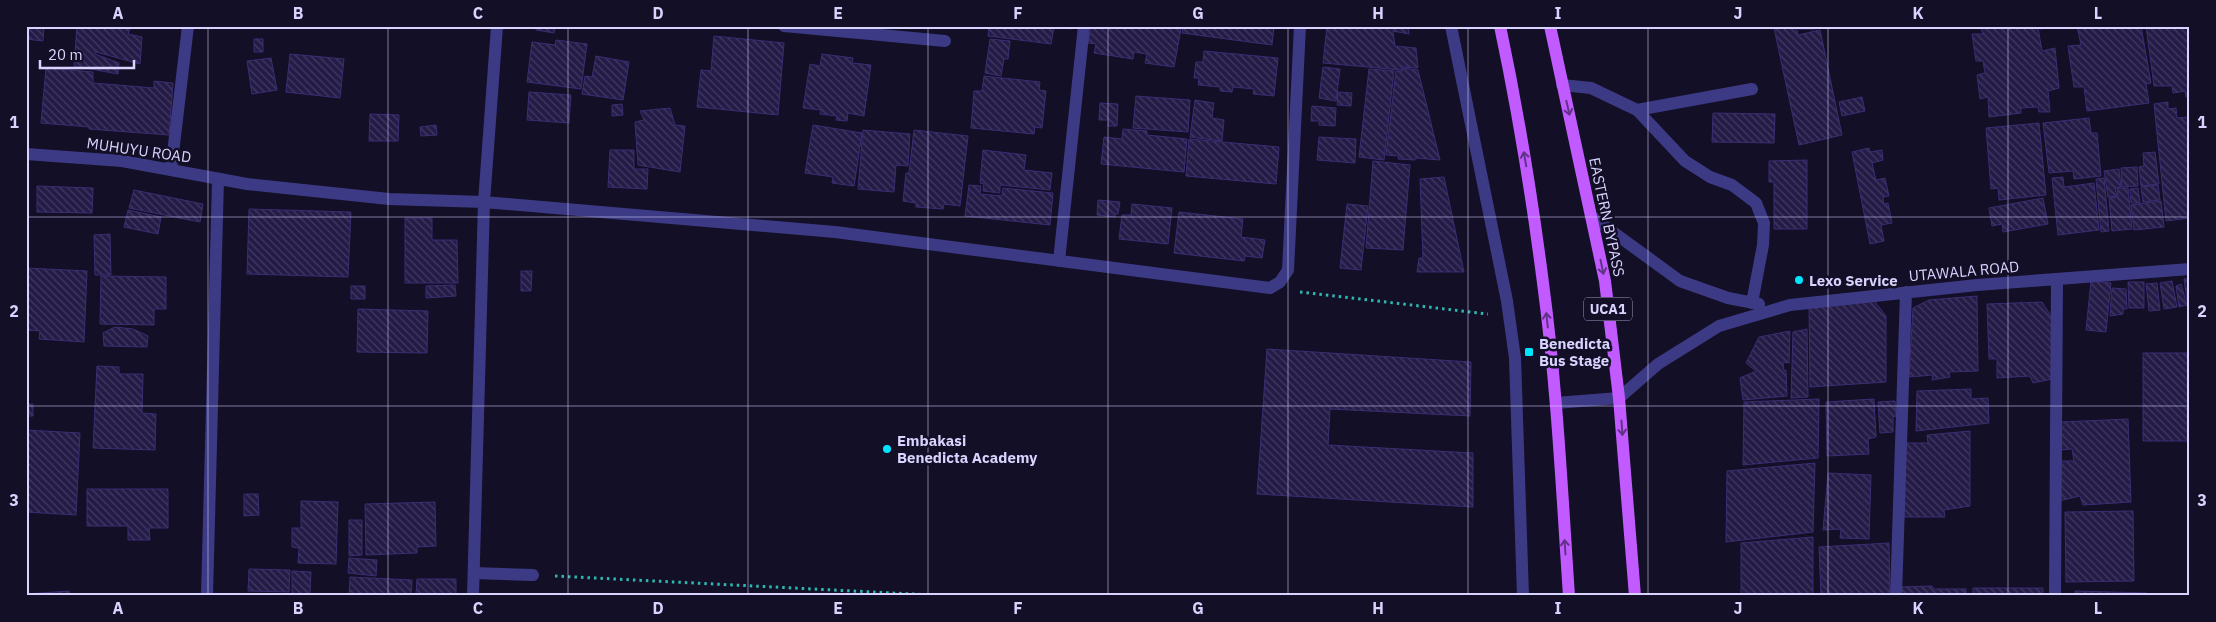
<svg xmlns="http://www.w3.org/2000/svg" width="2216" height="622" font-family="'IBM Plex Sans',sans-serif">
<defs>
<pattern id="water-ripples" width="26" height="14" patternUnits="userSpaceOnUse" patternTransform="scale(1.25)"><rect width="26" height="14" fill="#0c2248"/><path d="M2 4q2-2 4 0t4 0M15 11q2-2 4 0t4 0" fill="none" stroke="#2f4163"/></pattern>
<pattern id="building-back-hatch" width="6" height="6" patternUnits="userSpaceOnUse" patternTransform="scale(1.25)"><rect width="6" height="6" fill="#241b47"/><path d="M-1 5l2 2M0 0l6 6M5-1l2 2" fill="none" stroke="#433b63"/></pattern>
</defs>
<rect width="100%" height="100%" fill="#130f26"/>
<path fill="url(#water-ripples)" d="M594 593H631V596H594Z"/>
<path fill="url(#building-back-hatch)" stroke="#3b2d73" d="M26 26H44L43 41 26 39Z
M77 26 130 28 128 34 142 37 140 64 96 52 95 54 119 63 118 74 74 66Z
M536 26H555L554 33 536 30Z
M989 26H1071V29L1054 27 1051 44 988 36Z
M1091 26H1175L1181 29 1174 67 1145 63 1147 54 1134 52 1133 59 1094 53 1096 44 1088 43Z
M1274 26 1272 45 1182 33 1183 28 1178 27Z
M1327 26H1408L1409 34 1393 31 1395 46 1416 48 1418 68 1402 67 1401 70 1323 63Z
M1780 26H1796L1798 35 1820 30 1842 135 1799 145 1774 28Z
M1797 26H1815V29H1798Z
M1980 26 2038 28 2042 51 2055 48 2059 88 2048 91 2050 112H2039L2038 107 2021 108V113L1989 117 1988 97 1980 99 1977 75 1985 73 1983 61H1976L1972 34H1983Z
M2039 26H2053V27L2040 29Z
M2077 26H2141L2151 83 2146 84 2149 103 2087 111 2084 87H2074L2068 46 2081 45Z
M2146 26H2190V96L2186 97 2185 91 2173 93 2172 86H2154Z
M714 36 784 43 778 115 697 107 701 70 711 71Z
M254 39H263V52H254Z
M990 39 1010 41 1008 59H1004L1001 76 985 73Z
M556 40 587 44 581 89 527 82 532 42 555 45Z
M1204 51 1278 58 1274 96 1253 94 1254 89 1233 87 1232 92 1220 91V87L1198 85 1199 78H1194L1196 62H1203Z
M290 54 344 59 340 98 286 92Z
M822 54 853 58 852 63 871 65 864 116 848 113 847 121 836 120 837 116 820 114 821 110 803 108 810 64 820 66Z
M596 56 629 62 623 100 582 94 585 76 592 77Z
M271 58 277 90 252 94 247 61Z
M1323 67 1340 69 1336 101 1319 98Z
M46 68 93 72V83L154 88V81L173 83 169 135 89 129V127L41 123Z
M1403 68 1418 70 1440 160 1415 158V160L1398 159 1399 156 1386 155 1396 71H1402Z
M1369 69 1394 71 1384 160 1359 157Z
M984 76 1040 82 1039 90 1046 91 1042 128 1035 127 1034 134 971 128 974 91H982Z
M529 92 571 95 569 123 527 120Z
M1338 92 1352 93 1351 106 1337 105Z
M1136 96 1190 100 1188 132 1133 128Z
M1862 97 1865 111 1842 116 1839 102Z
M1195 100 1214 103 1212 118 1224 120 1222 141 1190 137Z
M2168 102V109L2176 108 2177 118 2190 117V218L2166 221 2154 104Z
M1100 103 1118 104 1117 126H1108L1109 120H1099Z
M622 104 623 115 612 116V105Z
M1312 106 1336 108 1335 126 1319 125V121H1311Z
M670 108 675 125 685 126 680 172 638 165 635 122 644 120 640 111Z
M1713 113 1775 114 1774 143 1712 142Z
M370 114 399 115 398 141H369Z
M2089 118 2091 133H2097L2101 176 2074 179 2073 171 2049 173 2043 123Z
M2039 123 2046 195 1999 200 1998 188 1991 189 1986 128Z
M436 125 437 135 421 136 420 127Z
M813 125 862 133 854 186 832 183 833 177 805 173Z
M1123 129 1147 131V135L1187 139 1184 172 1101 164 1104 137 1122 139Z
M863 130 910 134 908 166 896 165 894 192 858 189Z
M914 130 968 136 960 206 944 204 943 209 916 207V203L903 201 906 173H909Z
M1319 137 1356 139 1355 163 1317 160Z
M1189 139 1279 147 1276 184 1186 176Z
M1869 148 1870 152 1882 150 1883 160 1872 163 1876 180 1885 178 1889 196 1883 197 1884 204 1888 203 1892 223 1881 225 1884 241 1870 244 1852 152Z
M610 150H634V169H648L647 189 608 187Z
M983 150 1026 155 1024 170 1052 173 1050 190 1000 185V193L983 191 984 184 980 183Z
M2155 152 2159 184 2141 186 2139 167 2144 166 2143 153Z
M1807 160V229H1774V182H1769V161Z
M1373 161 1410 165 1403 250 1366 248Z
M2137 167 2138 186 2122 187 2121 168Z
M2119 169 2121 187 2115 188 2117 196 2108 197 2104 171Z
M1444 177 1464 272H1417L1419 258H1423L1420 179Z
M2063 177 2064 187 2094 183 2099 230 2058 235 2052 178Z
M2104 178 2109 231 2101 232 2096 179Z
M969 185 981 186 980 194 1002 196 1003 188 1053 193 1050 225 965 216Z
M2158 185 2160 200 2143 202 2141 187Z
M37 186 93 188 92 213 37 212Z
M2117 188H2128L2132 229 2112 231 2109 198 2118 197Z
M2138 188 2140 203H2131L2130 189Z
M134 190 203 204 200 222 129 208Z
M2043 198 2048 224 2003 232 2002 224 1992 226 1989 208Z
M1098 200 1120 202 1118 214H1115V217L1097 215Z
M2161 201 2164 227 2134 230 2131 205Z
M1132 204 1172 208 1168 244 1119 239 1122 215H1131Z
M1347 204 1368 206 1361 270 1340 268Z
M249 209 351 212 348 277 247 274Z
M128 210 161 217 158 234 124 227Z
M1179 212 1243 219 1241 237 1265 240 1262 258 1245 256 1244 261 1174 253Z
M405 218H432V240H457L458 283H405Z
M110 234 111 275H95L94 235Z
M26 268 87 271 84 342 39 339 40 331 26 330Z
M521 271H532L531 291H521Z
M101 276 166 277V309H154V325L100 324Z
M2190 278V301H2187L2184 279Z
M2091 281 2111 283 2106 332 2086 330Z
M2172 281 2177 307 2164 309 2160 283Z
M2128 282H2144V308H2129Z
M2157 283 2160 310 2149 311 2146 284Z
M2181 284 2187 305 2179 307 2176 286Z
M455 285 456 296 426 298V286Z
M351 286H365V299H351Z
M2112 288 2126 289 2127 309H2123V314L2110 316Z
M1977 296 1978 371 1949 372 1950 377 1932 380 1933 375 1909 377 1913 308 1929 300Z
M1872 298 1886 316V382L1810 387 1809 304Z
M2042 302 2053 319 2052 379 2033 383 2030 376 1997 378V359H1989L1987 304Z
M358 309 428 311 427 353 357 352Z
M115 327 133 329 148 336 147 347 104 346 103 333Z
M1807 329 1808 397 1791 398 1793 332Z
M1790 331 1789 363 1783 362 1784 371 1786 370 1787 396 1743 400 1740 378 1756 371 1746 363 1759 337Z
M1267 349 1471 362 1470 416 1330 409 1328 445 1473 453V507L1257 494Z
M2143 353H2190V441H2143Z
M97 366 119 367V374H143L142 413 156 414 155 450 93 448Z
M1971 389V399L1988 398 1989 423 1916 431 1917 391Z
M1819 399 1818 458 1743 465 1744 402Z
M1874 399 1876 437 1868 439 1869 454 1827 456 1826 402Z
M1895 401 1896 416 1893 417V432L1880 433 1878 402Z
M26 404H33V416H26Z
M2128 419 2131 502 2083 505 2080 496 2059 501 2061 461H2074L2072 449 2060 450 2061 422Z
M26 430 80 433 76 515 26 512Z
M1970 431V506L1944 510 1945 517H1904L1905 443H1928L1927 435Z
M1815 463 1813 532 1726 542 1727 471Z
M1828 473 1871 475 1869 539 1840 538 1841 529 1823 530Z
M87 489H168V528H149L150 540H128V526H87Z
M244 494H258L259 515 244 516Z
M301 501 338 502 336 564 298 563 299 548 292 547V528H301Z
M435 502 436 546 417 547V553L366 555 365 504Z
M2133 511 2134 581 2066 582 2065 512Z
M349 520H362V555L349 556Z
M1813 537V596H1741V543Z
M1889 543 1890 596H1821L1819 547Z
M349 558 377 560 376 576 348 573Z
M249 569 290 570 289 592 248 591Z
M292 571 311 572 310 594H292Z
M350 577 412 580 411 596H349Z
M417 579H456V596L416 594Z
M1932 586 1934 589H1966V596H1899V587Z
M1973 588H2043V596H1973Z
M69 591 70 596H26V594Z
M2075 591 2147 593V596H2075Z"/>
<g fill="none" stroke-linecap="round" stroke-linejoin="round">
<path stroke="#2fb8b0" stroke-width="3" stroke-dasharray="2.5 4" stroke-linecap="butt" d="M1300 292 1488 314
M555 576 952 596"/>
<path stroke="#3d3a85" stroke-width="12" d="M497 26 484 202 835 232 1270 288 1280 282 1288 270 1300 26
M784 26 945 41
M1451 26 1507 301 1515 358 1523 596
M1562 85 1591 88 1637 110 1752 89
M1637 110 1685 161 1710 177 1732 185 1756 203 1764 223 1763 245 1752 303
M26 154 122 161 247 184 389 199 484 202 473 596
M171 170 188 26
M1591 216 1680 281 1728 298 1759 304
M1059 261 1084 26
M1556 403 1619 398 1658 364 1719 326 1790 305 1977 285 2190 269
M474 573 533 575
M207 596 218 179
M1896 596 1906 292
M2055 596 2057 279"/>
<path stroke="#c25bff" stroke-width="12" d="M1500 26C1518 111 1532 197 1543 283 1557 387 1562 492 1569 596
M1550 26 1605 281 1619 398 1635 596"/>
</g>
<defs><path id="oneway-shaft" d="M-6 0H5M1.5-3L5.5 0L1.5 3" fill="none" stroke-width="1.6" stroke-linecap="round" stroke-linejoin="round" transform="scale(1.25)"/></defs>
<g stroke="#623188">
<use href="#oneway-shaft" transform="translate(1568 108) rotate(77)"/>
<use href="#oneway-shaft" transform="translate(1525 159) rotate(-100)"/>
<use href="#oneway-shaft" transform="translate(1602 267) rotate(78)"/>
<use href="#oneway-shaft" transform="translate(1547 320) rotate(-96)"/>
<use href="#oneway-shaft" transform="translate(1622 428) rotate(86)"/>
<use href="#oneway-shaft" transform="translate(1565 547) rotate(-94)"/>
</g>
<path fill="none" stroke="#d9d4ff" stroke-width="1" stroke-opacity="0.55" d="M208 26V596M388 26V596M568 26V596M748 26V596M928 26V596M1108 26V596M1288 26V596M1468 26V596M1648 26V596M1828 26V596M2008 26V596M26 217H2190M26 406H2190"/>
<g fill="#00e5ff" stroke="#130f26" stroke-width="2">
<circle cx="1799" cy="280" r="5"/>
<rect x="1524" y="347" width="10" height="10" rx="2.5"/>
<circle cx="887" cy="449" r="5"/>
</g>
<g text-anchor="middle" dominant-baseline="central" stroke-width="5" stroke-linejoin="round" paint-order="stroke">
<rect fill="#130f26" stroke="#9e99be" stroke-width="1" x="1584" y="297.5" width="48" height="23" rx="4"/>
<g font-size="14" font-weight="bold" fill="#d9d4ff">
<text x="1608" y="309">UCA1</text>
</g>
<g font-size="15" fill="#d9d4ff" stroke="#130f26">
<text transform="translate(139 150) rotate(8)">MUHUYU ROAD</text>
<text transform="translate(1607 217) rotate(78)">EASTERN BYPASS</text>
<text transform="translate(1964 271) rotate(-5)">UTAWALA ROAD</text>
</g>
<g font-size="15" font-weight="bold" fill="#d9d4ff" stroke="#130f26" text-anchor="start">
<text x="1809" y="280">Lexo Service</text>
<text x="1539" y="343">Benedicta<tspan x="1539" dy="17">Bus Stage</tspan></text>
<text x="897" y="440">Embakasi<tspan x="897" dy="17">Benedicta Academy</tspan></text>
</g>
</g>
<rect width="2216" height="622" fill="none" stroke="#130f26" stroke-width="55"/>
<path d="M40 60v8h94v-8" fill="none" stroke="#d9d4ff" stroke-width="2.5"/>
<text x="48" y="60" font-size="15" fill="#d9d4ff" stroke="#130f26" stroke-width="4" paint-order="stroke">20 m</text>
<rect x="28" y="28" width="2160" height="566" fill="none" stroke="#d9d4ff" stroke-width="2"/>
<g font-size="16" text-anchor="middle" font-weight="bold" fill="#d9d4ff">
<text x="118" y="19">A</text>
<text x="298" y="19">B</text>
<text x="478" y="19">C</text>
<text x="658" y="19">D</text>
<text x="838" y="19">E</text>
<text x="1018" y="19">F</text>
<text x="1198" y="19">G</text>
<text x="1378" y="19">H</text>
<text x="1558" y="19">I</text>
<text x="1738" y="19">J</text>
<text x="1918" y="19">K</text>
<text x="2098" y="19">L</text>
<text x="14" y="128">1</text>
<text x="2202" y="128">1</text>
<text x="14" y="317">2</text>
<text x="2202" y="317">2</text>
<text x="14" y="506">3</text>
<text x="2202" y="506">3</text>
<text x="118" y="614">A</text>
<text x="298" y="614">B</text>
<text x="478" y="614">C</text>
<text x="658" y="614">D</text>
<text x="838" y="614">E</text>
<text x="1018" y="614">F</text>
<text x="1198" y="614">G</text>
<text x="1378" y="614">H</text>
<text x="1558" y="614">I</text>
<text x="1738" y="614">J</text>
<text x="1918" y="614">K</text>
<text x="2098" y="614">L</text>
</g>
</svg>
